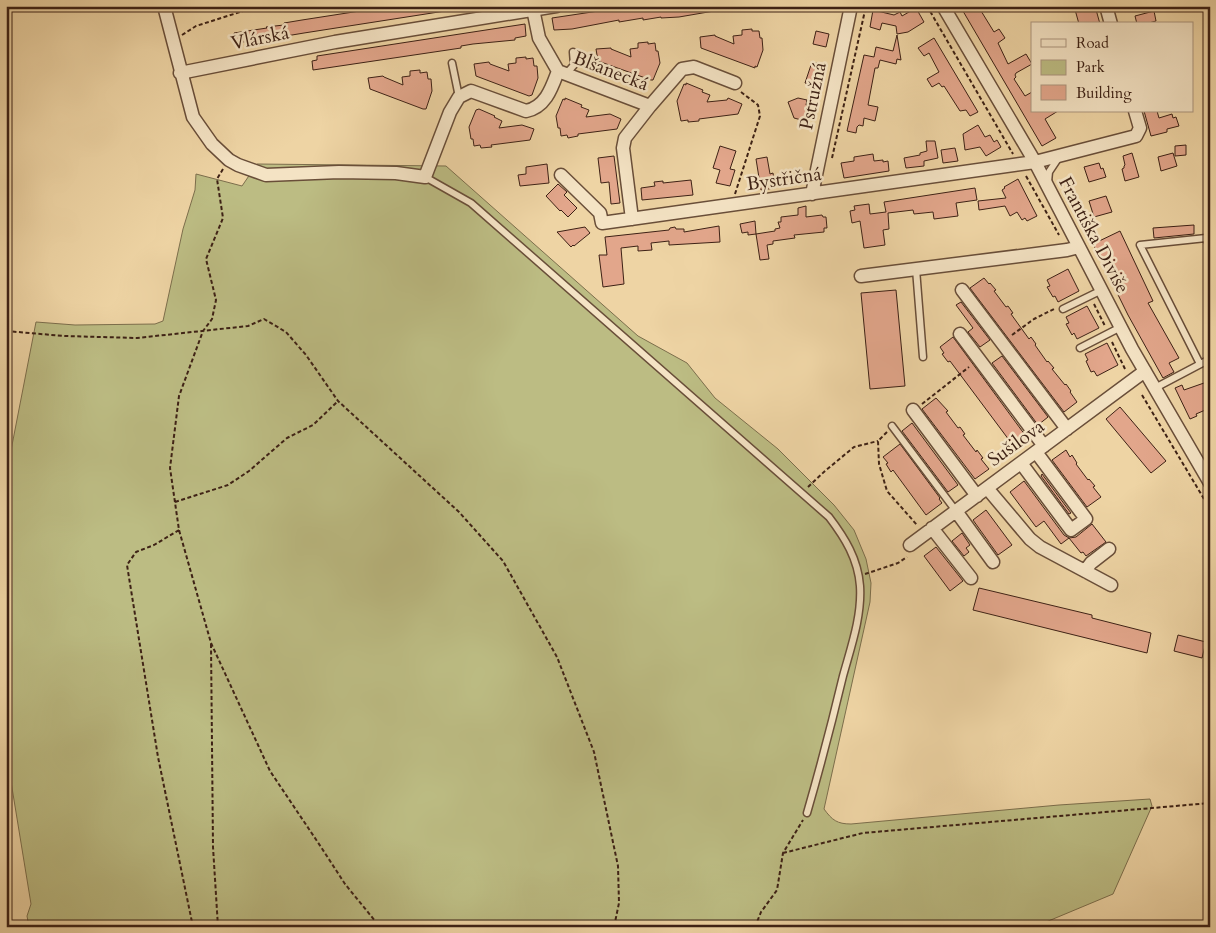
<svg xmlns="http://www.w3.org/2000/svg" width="1216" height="933" font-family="Cardo,serif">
<rect width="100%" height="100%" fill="#eed4a4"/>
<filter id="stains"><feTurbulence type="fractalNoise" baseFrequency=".004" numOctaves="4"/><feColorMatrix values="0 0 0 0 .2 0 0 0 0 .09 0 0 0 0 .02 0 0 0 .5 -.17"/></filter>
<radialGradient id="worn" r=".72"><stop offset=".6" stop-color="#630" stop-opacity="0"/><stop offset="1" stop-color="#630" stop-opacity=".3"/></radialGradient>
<path fill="#bcbc83" stroke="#7c6e4c" d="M257 164 446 166 638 336 687 363 715 398 778 449 834 505 854 530 866 559 871 583 870 602 824 809C832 820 837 824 851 824L1059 805 1150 799 1152 806 1113 894 1034 927H29L27 916 31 904 6 751V476L36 322 75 325 155 324 163 321 183 229 195 190 196 174 242 186Z"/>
<path fill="#e2a68b" stroke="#3d2115" d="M392 6H445V11L304 33 286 36V38L268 41 269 42 256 44V40L236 43 234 33 267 28 266 27 284 25V23L302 20Z
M632 6H713L714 11 679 17 661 18V17L643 20V18L619 22V20L572 29 554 30 552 18Z
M960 6H978L994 32 999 29 1005 38 998 43 1008 64 1026 54 1032 64 1016 73 1015 75 1016 77 1014 79 1025 96 1032 92V111H1058L1045 119 1056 138 1042 146Z
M1074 6H1095L1100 24H1079Z
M916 8 924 22 908 32 897 34 896 26 882 23 880 30 870 27 873 10 894 15 900 12 902 16Z
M1154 11 1156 21 1145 24H1137L1135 16Z
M525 24 526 36 515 38V40L473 44 461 46V48L313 70 312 61 317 60V56Z
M752 29V31H759L760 38H762L763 50 757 67 755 66V68L701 48 700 37 715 35V36L734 44 733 36 742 35V30Z
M816 31 829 34 826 47 813 44Z
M897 35 901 60 897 59 896 64 880 60 878 68H875L868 105 878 107 875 121 864 118 863 126 859 125 857 127 856 133 847 131 864 55 874 57 876 47 893 51Z
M934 38 978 112 970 116 966 110 960 111 944 86 942 87 939 83 932 87 927 79 939 72 929 53 924 56 918 48Z
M648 42V44L655 43 656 51H658L660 63 653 80H651L598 61 596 49 611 48V49L631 57 630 49 638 48V43Z
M526 57V59L533 58 534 66H537L538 78 532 95 529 96 476 76 474 64 489 62 490 64 509 71 508 64 516 63V58Z
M812 62 822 64 817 86 805 83Z
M420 70V73L427 72 428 79H431L432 91 426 109H423L370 89 368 78 383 76 384 77 403 85 402 77 410 76V71Z
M686 83 703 90 702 92 710 95 707 102 727 100 728 98 742 104 738 114 699 119V121L688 122V120L681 121 677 101 684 84 686 85Z
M565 98 582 105 581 107 589 110 586 117 610 114 621 119 617 129 578 134V136L568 138 567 135 561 136 560 128H558L556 116 563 99 565 100Z
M798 98 807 100 806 105 812 109 809 122 794 118 788 102Z
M479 109 495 116 494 117 502 121 499 128 522 125 534 129 530 140 491 145 492 147 481 148 480 145 474 146 473 139H471L469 127 476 110Z
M1144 111H1157L1159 118 1172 114 1173 118 1176 117 1179 126 1167 129V132L1151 136Z
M978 125 985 137 990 135 994 142 997 140 1001 147 986 156 980 147 965 150 963 134Z
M926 141H935L938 158 924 161V166L906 168 904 158 920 155V153L927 151Z
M1186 145V155L1175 156V146Z
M720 146 736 151 730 169 735 170 730 186 716 183 720 170 713 168Z
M955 148 958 161 943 163 941 150Z
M1132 153 1139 177 1125 181 1122 169 1124 168V166L1125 165 1123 156Z
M1173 153 1177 166 1161 171 1158 157Z
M873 154 874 161 883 160V162L888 161 889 171 844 178 841 163 854 161V157Z
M614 156 620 203 611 204 609 182 601 183 598 158Z
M767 157 770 174 773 173 775 188 761 190 756 159Z
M1099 163 1101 169 1103 168 1106 177 1089 182 1084 167Z
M547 164 549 183 520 186 518 175 526 174V167Z
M1018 179 1037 216 1027 221 1025 218 1022 220 1017 212 1010 216 1005 206 979 210 978 201 1006 198 1002 190 1005 188 1004 187Z
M691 180 693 195 642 200 641 188 655 186 654 182 663 181V183Z
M558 184 567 192 564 195 577 208 568 217 561 210 560 211 546 196Z
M975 188 977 200 956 203 958 216 934 219 933 212 914 214 913 210 888 213 889 229 883 230 885 245 864 248 860 221 852 223 850 211 855 210 854 206 869 204 870 214 886 212 884 202Z
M1106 196 1112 212 1094 217 1089 201Z
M806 206V217L822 215 823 217H826L827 228H824V232L794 235 795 238 773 241V244L767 245 769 259 760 260 756 234 775 231V229L780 228 778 222H781V217L798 215V208Z
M755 221 756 234 748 235V232L742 233 740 224Z
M1194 225V234L1154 238 1153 228Z
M719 226 720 242 669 245V241L651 243 652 250 638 251V246L621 248 624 284 603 287 599 255H607L605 237 669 230 670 228 675 227 676 229H684V232Z
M585 227 590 233 574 246 573 245 571 247 557 232Z
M1120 231 1153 301 1148 303 1179 358 1169 363 1174 372 1163 378 1128 315 1093 244Z
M1068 269 1079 291 1058 302 1055 296 1053 297 1047 287 1050 286 1047 280Z
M984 278 989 284 990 283 996 290 994 291 1006 307 1008 306 1013 313 1011 314 1029 339 1031 337 1036 344 1035 345 1047 362 1048 361 1054 368 1052 369 1065 385 1066 384 1071 391 1070 392 1077 402 1064 412 970 288Z
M896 290 905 386 870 389 861 293Z
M961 302 990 340 980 347 968 332 973 328 956 305Z
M1087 306 1099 328 1077 339 1074 333 1072 335 1066 324 1069 323 1066 317Z
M953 337 1028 439 1015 448 950 361 948 362 942 354 944 353 940 347Z
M1107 343 1118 365 1097 376 1094 371 1091 372 1086 361 1088 360 1085 354Z
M1002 356 1048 417 1038 425 992 363Z
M1204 383 1210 400V408L1196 414 1197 416 1190 419 1175 388 1182 385 1184 390Z
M936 398 948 411 946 412 958 428 960 427 965 434 963 435 976 452 977 450 983 458 981 459 989 469 975 479 922 409Z
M1120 407 1166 461 1151 473 1106 419Z
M912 423 958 485 948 492 902 431Z
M900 444 940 498 939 499 942 503 926 515 893 470 891 472 886 464 888 463 883 457Z
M1066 450 1070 457 1072 455 1077 463 1076 464 1088 480 1089 479 1095 486 1093 487 1101 497 1087 507 1052 460Z
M1042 474 1071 513 1069 514 1041 476Z
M1024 481 1064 535 1069 538 1061 544 1044 521 1036 527 1010 492Z
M986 510 1012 545 998 555 973 520Z
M1092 524 1106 542 1086 556 1083 552 1081 553 1069 538 1076 537Z
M962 533 970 545 966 548 969 552 964 556 952 541Z
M936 547 963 581 950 591 924 556Z
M979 588 1092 615V618L1151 633 1147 653 973 610Z
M1178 635 1206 642 1202 658 1174 651Z"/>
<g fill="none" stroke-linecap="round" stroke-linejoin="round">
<defs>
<path id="service" d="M452 63 459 97
M566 74 574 65 573 52
M425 177 471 203 829 517C845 538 858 559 860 586 862 616 851 647 843 676 832 722 820 768 807 813
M1048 182 1049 172 1059 157
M916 269 923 357
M1063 309 1102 290
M1080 348 1121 327
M1200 364 1140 245 1206 238 1210 247
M1155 388 1210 359
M892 426 956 511"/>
<path id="minor" d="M164 6 193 117 212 144 229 160 238 165 266 175 339 172 396 173 425 177 450 112 459 97 471 91 526 111C546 107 552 87 558 71
M943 6 1035 162 1132 349 1210 483
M1106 6 1111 24
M533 9 539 38 558 71 650 106
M180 73 335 42 556 6
M561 175 600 213 602 223 1035 162 1136 136 1140 128 1135 111
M812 194 851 6
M632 219 623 148 625 138 650 106 682 69 694 67 735 83
M861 276 1067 250 1079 247
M962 290 1067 429
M960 334 1044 446
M913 410 977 496
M1021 463 1071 530 1086 519 1036 452
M987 488 1030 539 1040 547 1111 585
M956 511 993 562
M932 528 971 578
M910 545 1145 371
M1085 571 1091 563 1109 549"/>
</defs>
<use href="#service" stroke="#694e39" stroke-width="9"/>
<use href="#minor" stroke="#694e39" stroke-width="15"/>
<path stroke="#3d2115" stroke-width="2" stroke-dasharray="4 2.5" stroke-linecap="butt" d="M927 6 1013 154
M182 35 196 26 259 6
M832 158 866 6
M223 169 217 179 223 218 206 259 216 300 212 319 203 331 179 396 170 468 179 530 211 643 270 771 321 847 345 884 380 927
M1026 176 1059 235
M735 194 760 116 758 105 741 92
M1094 304 1105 326
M6 331 64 336 137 338 248 326 264 319 286 332 306 355 338 401 459 512 503 561 557 657 594 752 618 866 619 903 614 927
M1012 335 1034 319 1054 309
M1112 342 1125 369
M1142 395 1210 509
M922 404 969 367
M887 432 878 441 879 464 887 491 917 525
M808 487 825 471 854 447 878 441
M175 502 228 485 249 471 287 438 313 425 338 401
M179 530 154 545 136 552 127 565 158 757 193 927
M865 574 898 563 907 557
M211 644 213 847 218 927
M783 853 863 833 1210 803
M755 927 761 912 777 890 783 853 803 820"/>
<use href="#service" stroke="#f4e3c4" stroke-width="6"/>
<use href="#minor" stroke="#f4e3c4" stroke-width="12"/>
</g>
<g text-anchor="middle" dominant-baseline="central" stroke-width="5" stroke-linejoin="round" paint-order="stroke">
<g font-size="19" fill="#3d2115" stroke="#f4e3c4">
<text transform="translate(260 38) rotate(-11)">Vlárská</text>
<text transform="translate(611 71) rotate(21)">Blšanecká</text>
<text transform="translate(813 96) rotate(-78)">Pstružná</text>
<text transform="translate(784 179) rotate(-8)">Bystřičná</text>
<text transform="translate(1094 235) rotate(62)">Františka Diviše</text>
<text transform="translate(1016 443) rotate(-36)">Sušilova</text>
</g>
</g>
<rect width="1216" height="933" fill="none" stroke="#eed4a4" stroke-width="25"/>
<rect x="8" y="8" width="1201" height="918" fill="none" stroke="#3d2115" stroke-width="2.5"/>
<rect x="12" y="12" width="1191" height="908" fill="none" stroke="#3d2115"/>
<rect x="1031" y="22" width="162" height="90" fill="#f4e3c4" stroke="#ab957e"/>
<rect x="1041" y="39" width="25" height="8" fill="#f4e3c4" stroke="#ab957e"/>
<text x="1076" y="48" font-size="15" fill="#3d2115">Road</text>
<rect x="1041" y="60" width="25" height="15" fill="#bcbc83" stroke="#ab957e"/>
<text x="1076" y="72" font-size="15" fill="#3d2115">Park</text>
<rect x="1041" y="85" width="25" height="15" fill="#e2a68b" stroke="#ab957e"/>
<text x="1076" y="98" font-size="15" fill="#3d2115">Building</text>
<rect width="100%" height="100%" filter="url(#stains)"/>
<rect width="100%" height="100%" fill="url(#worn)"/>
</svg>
